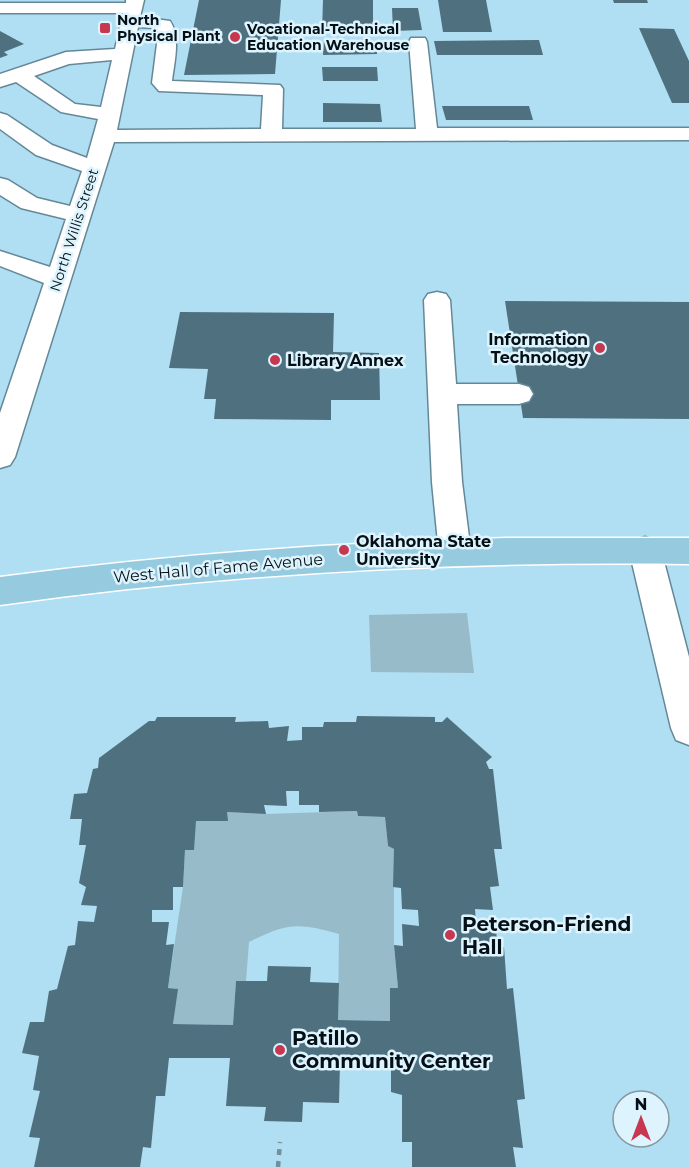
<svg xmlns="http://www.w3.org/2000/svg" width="689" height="1167" font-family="Montserrat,sans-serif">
<rect width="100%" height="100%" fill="#c3e8f9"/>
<path fill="#b0def2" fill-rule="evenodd" d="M0 0H689V1167H0ZM623 1101H659V1137H623Z"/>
<path fill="#98bbca" d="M467 613 474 673 371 672 369 615Z
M357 811 358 816 385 817 388 846 394 849V945L398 988H390V1021L338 1020 339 934C299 922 286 923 249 942L246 981H236L233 1025 173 1024 177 989 168 988 183 887 185 850 196 821H227V812L266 814Z"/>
<path fill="#4f717f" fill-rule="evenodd" d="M199 0H281L275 74 184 75Z
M323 0H373V32H322Z
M438 0H486L492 32H443Z
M613 0H647L648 3H614Z
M392 8H418L422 30 393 31Z
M639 28 674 29 689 61V103H672Z
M0 31 24 44 4 52 8 55 0 58Z
M539 40 543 55H437L434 41Z
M324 41H377V54L323 55Z
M322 67H377L378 81H323Z
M323 103 380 104 382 122H323Z
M442 106H529L533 120H446Z
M505 301 689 302V419L523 418Z
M180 312 334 313 333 352 379 353 380 400H331V420L214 419 216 399H204L208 369 169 368Z
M357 716 435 717V722H442L447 717 492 757 486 762 489 769H493L502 849H494L499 886 490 887 493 910 475 909 476 924H496L497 947H504L507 989 513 988 525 1099 517 1100 523 1148 513 1147 516 1167H412V1142H402V1095L391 1092V1064H340L339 1103 303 1102 302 1122 264 1121 266 1107 226 1106 230 1058H169L165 1096H156L151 1148 143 1147 140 1167H34L40 1138 29 1137 40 1091 33 1090 39 1056 22 1053 30 1022H44L49 991 57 989 68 946 75 945 78 921 94 922 97 906 81 905 86 887 79 883 86 845H79L82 819H70L74 794 87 793 93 769 98 768 99 758 149 721H155L157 717H236L235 722 268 721 269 728 289 726 287 741 302 740V727H323L324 722H356ZM286 791H299V805H319V812L357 811 358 816 385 817 388 846 394 849 393 887 401 888 402 909 418 910 419 926 402 924 403 946 394 945 398 988H390V1021L338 1020 339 983 310 982 311 967 268 966 267 981H236L233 1025 173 1024 178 989 168 988 174 944 166 945 169 922H152V910H173V887H183L185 850H194L196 821H228L227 812 266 814 264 805 287 806Z"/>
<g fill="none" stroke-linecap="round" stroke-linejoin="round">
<defs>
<path id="minor" d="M126 0H144L140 17 170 21C181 37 174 63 172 81L280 85 283 89 282 129H416L409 42 411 38H425L427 42 437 128H689V140L114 142 15 457 10 465 0 468V413L44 283 0 266V251L50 267 66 219 21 208 0 195V178L8 180 37 198 70 206 82 171 36 155 0 129V113L7 115 52 145 87 158 98 119 61 112 16 82 0 87V74L66 52 115 49 123 13H0V3H126ZM138 27 156 28 158 36 152 83 159 91 263 95 261 129 117 130ZM112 60 101 107 75 104 34 76 69 64Z
M437 292 446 294 450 300 456 384H519L529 387 533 394 529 401 519 404H457L462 482 471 553 466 562 455 566 444 562 439 553 432 482 424 300 428 294Z
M645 537 656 541 661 550 689 657V745L676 740 671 728 629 550 634 541Z"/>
<path id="major" d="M507 538H689V564C458 561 229 573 0 605V577C169 555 337 542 507 538Z"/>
</defs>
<use href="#minor" stroke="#658897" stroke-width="3"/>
<use href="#major" stroke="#fff" stroke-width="3"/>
<path stroke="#748f9b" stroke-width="4.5" stroke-dasharray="6 6" stroke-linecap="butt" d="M278 1167 280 1142"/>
<use href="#minor" fill="#fff" fill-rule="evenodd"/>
<use href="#major" fill="#95cadf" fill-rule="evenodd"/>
</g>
<g fill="#c7374f" stroke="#ddf3fd" stroke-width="2">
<rect x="99" y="22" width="12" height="12" rx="3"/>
<circle cx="235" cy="37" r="6"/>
<circle cx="600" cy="348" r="6"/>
<circle cx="275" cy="360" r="6"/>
<circle cx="344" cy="550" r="6"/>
<circle cx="450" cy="935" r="6"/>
<circle cx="280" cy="1050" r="6"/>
</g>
<g text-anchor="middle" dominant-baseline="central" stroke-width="5" stroke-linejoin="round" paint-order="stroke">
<g font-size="14" font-weight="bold" fill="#041015" stroke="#ddf3fd" text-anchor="start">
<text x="117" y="20">North<tspan x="117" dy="16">Physical Plant</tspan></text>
<text x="247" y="29">Vocational-Technical<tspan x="247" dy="16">Education Warehouse</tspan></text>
</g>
<g font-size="14" fill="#041015" stroke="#ddf3fd">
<text transform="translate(74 230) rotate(-72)">North Willis Street</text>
</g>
<g font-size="16" font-weight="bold" fill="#041015" stroke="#ddf3fd" text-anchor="start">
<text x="588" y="339" text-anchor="end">Information<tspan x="588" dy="18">Technology</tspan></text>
<text x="287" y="360">Library Annex</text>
<text x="356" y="541">Oklahoma State<tspan x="356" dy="18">University</tspan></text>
</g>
<g font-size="16" fill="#041015" stroke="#ddf3fd">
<text transform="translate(218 568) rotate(-5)">West Hall of Fame Avenue</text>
</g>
<g font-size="20" font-weight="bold" fill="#041015" stroke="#ddf3fd" text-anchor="start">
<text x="462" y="924">Peterson-Friend<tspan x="462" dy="23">Hall</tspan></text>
<text x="292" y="1038">Patillo<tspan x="292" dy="23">Community Center</tspan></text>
</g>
</g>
<g transform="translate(641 1119)"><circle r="28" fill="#ddf3fd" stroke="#8698a0" stroke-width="1.5"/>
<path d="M0-4.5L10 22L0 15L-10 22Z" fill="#c7374f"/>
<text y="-9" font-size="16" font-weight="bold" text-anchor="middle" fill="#041015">N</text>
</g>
</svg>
